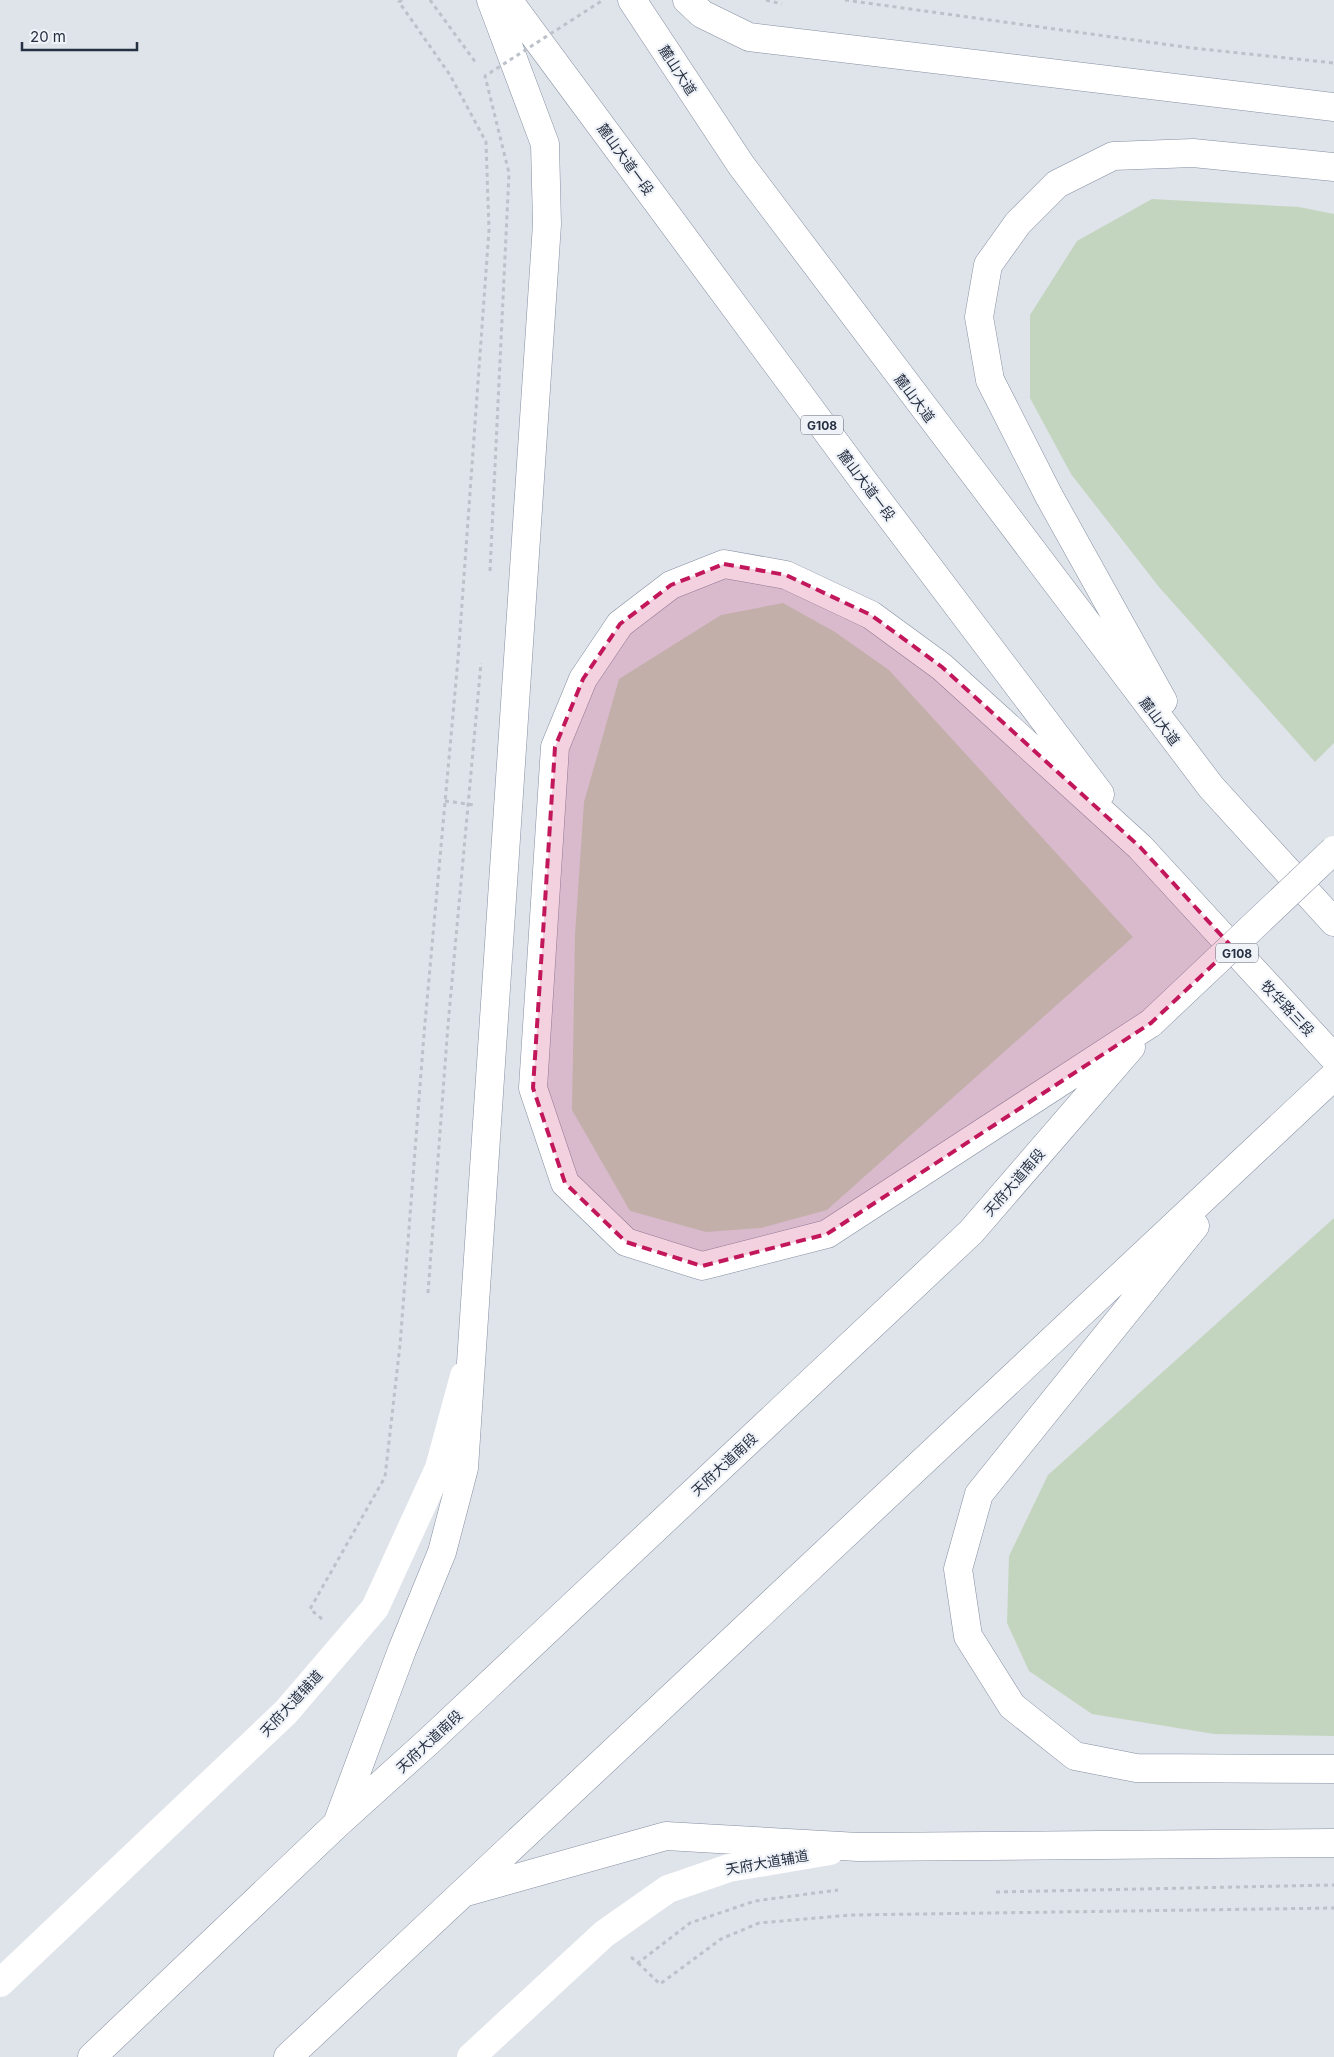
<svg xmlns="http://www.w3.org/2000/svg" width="1334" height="2057" font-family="Inter,'Noto Sans SC',sans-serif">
<rect width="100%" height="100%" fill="#dfe3ea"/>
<path fill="#c4d5bf" d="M1152 199 1299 207 1334 214V743L1315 762 1159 587 1071 474 1030 398V315L1077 241Z
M783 603 835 632 889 670 1133 937 827 1210 761 1228 706 1232 630 1211 572 1110 575 934 584 802 619 679 721 615Z
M1334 1218V1736L1214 1734 1092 1714 1029 1671 1007 1623 1009 1556 1048 1475Z"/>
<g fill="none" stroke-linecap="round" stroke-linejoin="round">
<defs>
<path id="highway" d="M508 0 865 483 1100 794
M632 0 741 165 1211 787 1334 922
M687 0 702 14 749 37 1334 107
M1163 701 1049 496 990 380 979 317 988 265 1018 223 1057 184 1113 156 1193 153 1334 167
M1151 1023 827 1234 702 1266 626 1242 565 1183 533 1088 555 747 583 679 620 624 671 585 724 564 786 575 871 615 942 667 1140 847 1334 1058
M1195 1226 979 1494 958 1569 968 1636 1012 1706 1075 1756 1136 1768 1334 1769
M337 1824 402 1650 442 1552 464 1468 547 224 545 144 491 0
M466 1892 666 1836 858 1847 1334 1843
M92 2057 337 1824 429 1741 971 1232 1131 1047
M288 2057 1334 1076"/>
</defs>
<use href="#highway" stroke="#858fa2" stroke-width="29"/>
<path stroke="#bdc1c9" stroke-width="3" stroke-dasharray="4 4" stroke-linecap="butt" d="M430 0 476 63
M766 0 782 4
M845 0 1192 48 1334 63
M445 801 475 805
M428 1293 448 1025 481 663
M322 1619 310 1609 385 1477 400 1345 424 1034 458 659 489 230 486 142 450 75 399 2 402 0
M996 1892 1334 1885
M631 1957 638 1963 690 1923 755 1901 838 1890
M638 1963 660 1984 721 1939 759 1923 851 1915 1334 1908"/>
<path stroke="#fff" stroke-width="28" d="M0 1983 286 1712 375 1608 439 1468 464 1376
M471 2057 604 1934 668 1889 729 1868 830 1851"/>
<use href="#highway" stroke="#fff" stroke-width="28"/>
<defs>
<path id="highway-bridge" d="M1151 1023 1334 850"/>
</defs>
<use href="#highway-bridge" stroke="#858fa2" stroke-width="29" stroke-linecap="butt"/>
<path stroke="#bdc1c9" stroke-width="3" stroke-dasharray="4 4" stroke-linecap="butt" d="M490 571 509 173 485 76 603 0"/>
<use href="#highway-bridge" stroke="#fff" stroke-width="28"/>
</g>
<path fill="#c2185b" fill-opacity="0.2" stroke="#c2185b" stroke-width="4" stroke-dasharray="10 6" stroke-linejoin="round" d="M724 564 786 575 871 615 942 667 1140 847 1232 947 1151 1023 827 1234 702 1266 626 1242 565 1183 533 1088 555 747 583 679 620 624 671 585Z"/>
<g text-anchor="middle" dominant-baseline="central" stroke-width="4.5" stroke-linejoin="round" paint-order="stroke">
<g fill="#eff2f7" stroke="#626a79" stroke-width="1">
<rect x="801" y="415.5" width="42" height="19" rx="4"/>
<rect x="1216" y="943.5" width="42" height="19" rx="4"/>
</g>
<g font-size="12" font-weight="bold" fill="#263043">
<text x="822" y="425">G108</text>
<text x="1237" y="953">G108</text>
</g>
<g font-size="14" fill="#263043" stroke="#eff2f7">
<text transform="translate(678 70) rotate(57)">麓山大道</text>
<text transform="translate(626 159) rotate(54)">麓山大道一段</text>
<text transform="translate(915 398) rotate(53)">麓山大道</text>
<text transform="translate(867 485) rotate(53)">麓山大道一段</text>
<text transform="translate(1160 721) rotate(53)">麓山大道</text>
<text transform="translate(1288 1008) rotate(47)">牧华路三段</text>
<text transform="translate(1014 1182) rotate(-49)">天府大道南段</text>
<text transform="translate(724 1464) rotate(-43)">天府大道南段</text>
<text transform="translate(291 1703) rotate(-47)">天府大道辅道</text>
<text transform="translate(429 1741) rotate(-43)">天府大道南段</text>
<text transform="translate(767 1862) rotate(-10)">天府大道辅道</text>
</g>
</g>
<path d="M22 42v8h115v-8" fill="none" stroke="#263043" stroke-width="2.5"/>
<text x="30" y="42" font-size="15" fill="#263043" stroke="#eff2f7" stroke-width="4" paint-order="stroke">20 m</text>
</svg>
